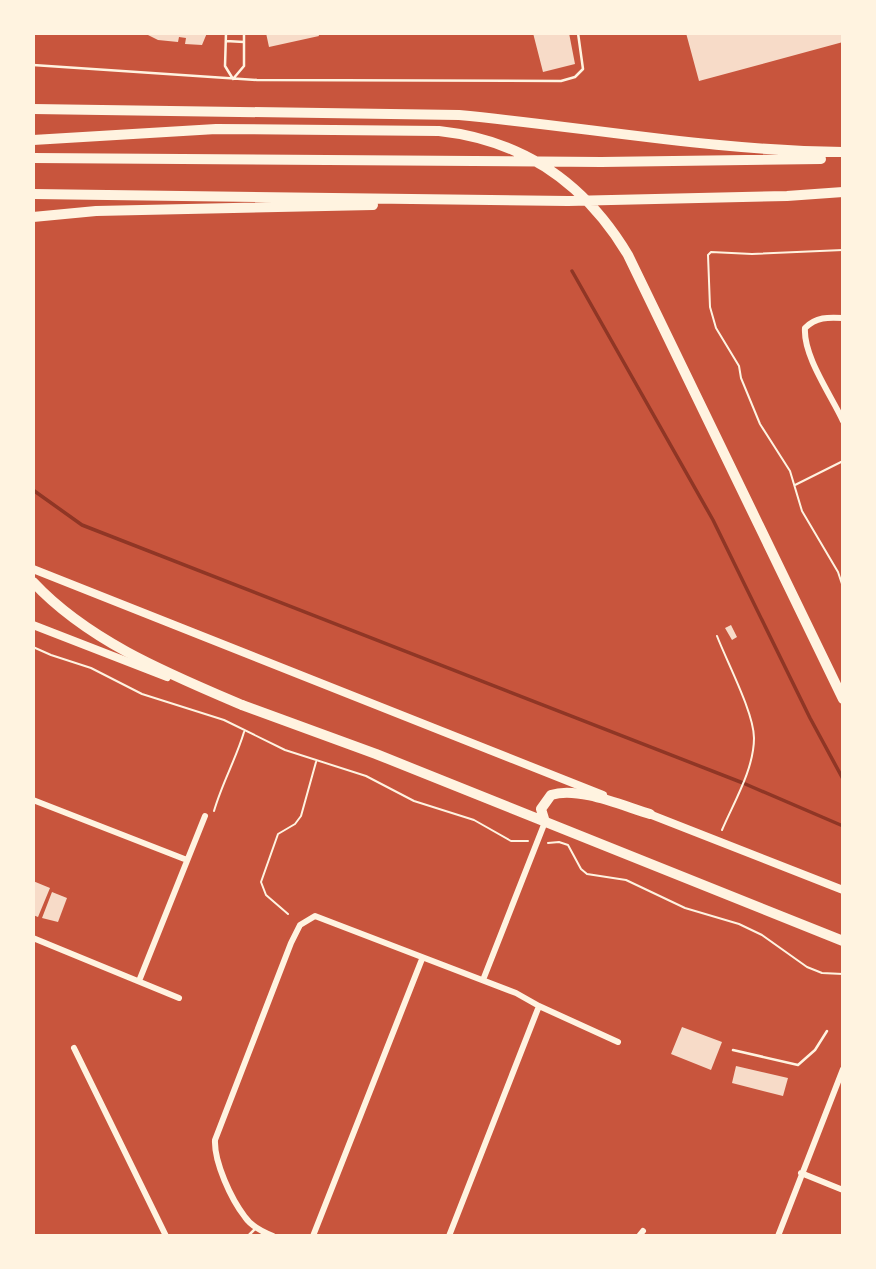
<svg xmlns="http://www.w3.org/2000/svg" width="876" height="1269" font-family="Karla,sans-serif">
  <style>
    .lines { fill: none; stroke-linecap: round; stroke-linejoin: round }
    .stream { stroke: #8f3625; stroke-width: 3.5 }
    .building { fill: #f7dbc8 }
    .path { stroke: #fff3e0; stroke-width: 2 }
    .service { stroke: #fff3e0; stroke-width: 2.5 }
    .minor { stroke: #fff3e0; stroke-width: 6 }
    .secondary { stroke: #fff3e0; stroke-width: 8 }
    .primary { stroke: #fff3e0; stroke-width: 10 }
    .motorway { stroke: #fff3e0; stroke-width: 10 }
  </style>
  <rect width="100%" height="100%" fill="#c8553d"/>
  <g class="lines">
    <path class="stream" d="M572,271L713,520L810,718L843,779
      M33,490L82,525L743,783L843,826"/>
  </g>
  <path class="building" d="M144,33H207L202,45L185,44L186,38L179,37L178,42L158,40Z
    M266,33H318L319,36L269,47Z
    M533,33H569L575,64L543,72Z
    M686,33H843V42L699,81Z
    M731,625L737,637L732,640L725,628Z
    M33,881L50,888L38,917L33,915Z
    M52,892L67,898L58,922L42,918Z
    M682,1027L722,1042L711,1070L671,1054Z
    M736,1066L788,1078L783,1096L732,1083Z"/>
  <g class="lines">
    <path class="path" d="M843,250L752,254L711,252L708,255L710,307L716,328L739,366L741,378L760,424L790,471L802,511L838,572L843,587
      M795,485L843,461
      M717,636C727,662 754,713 754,738C754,769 734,802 722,830
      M33,647L51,655L91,668L142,694L224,720L285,750L366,776L414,801L474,820L511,841H528
      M214,811C222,783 236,759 244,732
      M548,843L559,842L568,845L581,869L587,874L626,880L685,908L739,924L762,935L807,967L822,973L843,974
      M288,914L266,895L261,882L278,834L295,824L301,816L316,762"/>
    <path class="service" d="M226,33L225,66L233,79L244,66V33
      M226,41L244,42
      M33,65L257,80L561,81L575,77L583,69L578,33
      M733,1050L798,1065L815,1050L827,1031
      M248,1236L256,1228"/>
    <path class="minor" d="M843,318C828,317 816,317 805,328C803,356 831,395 843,421
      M33,800L187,860
      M33,938L179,998
      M483,980L545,822
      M139,981L205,816
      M74,1048L166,1236
      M801,1173L843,1190
      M273,1236C263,1232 251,1226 245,1217C231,1199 214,1162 215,1140L291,943L300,925L315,916L516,993L539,1006L618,1042
      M313,1236L422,959
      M449,1236L539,1006
      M639,1236L643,1231
      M778,1236L843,1069"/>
    <path class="secondary" d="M33,569L603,795
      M33,625L167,677
      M644,812L843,890"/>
    <path class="primary" d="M242,705L376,754L843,941
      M545,822L541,809L551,795C578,786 623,806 650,814"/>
    <path class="motorway" d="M33,109L459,115C587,127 714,151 843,152
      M33,140L216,129L439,131C522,140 585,183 628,255L843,699
      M33,158L601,162L821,159
      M33,194L568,201L787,196L843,192
      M33,217L96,211L373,205
      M33,582C88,641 169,674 242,705"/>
  </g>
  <rect width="876" height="1269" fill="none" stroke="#fff3e0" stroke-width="70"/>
</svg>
